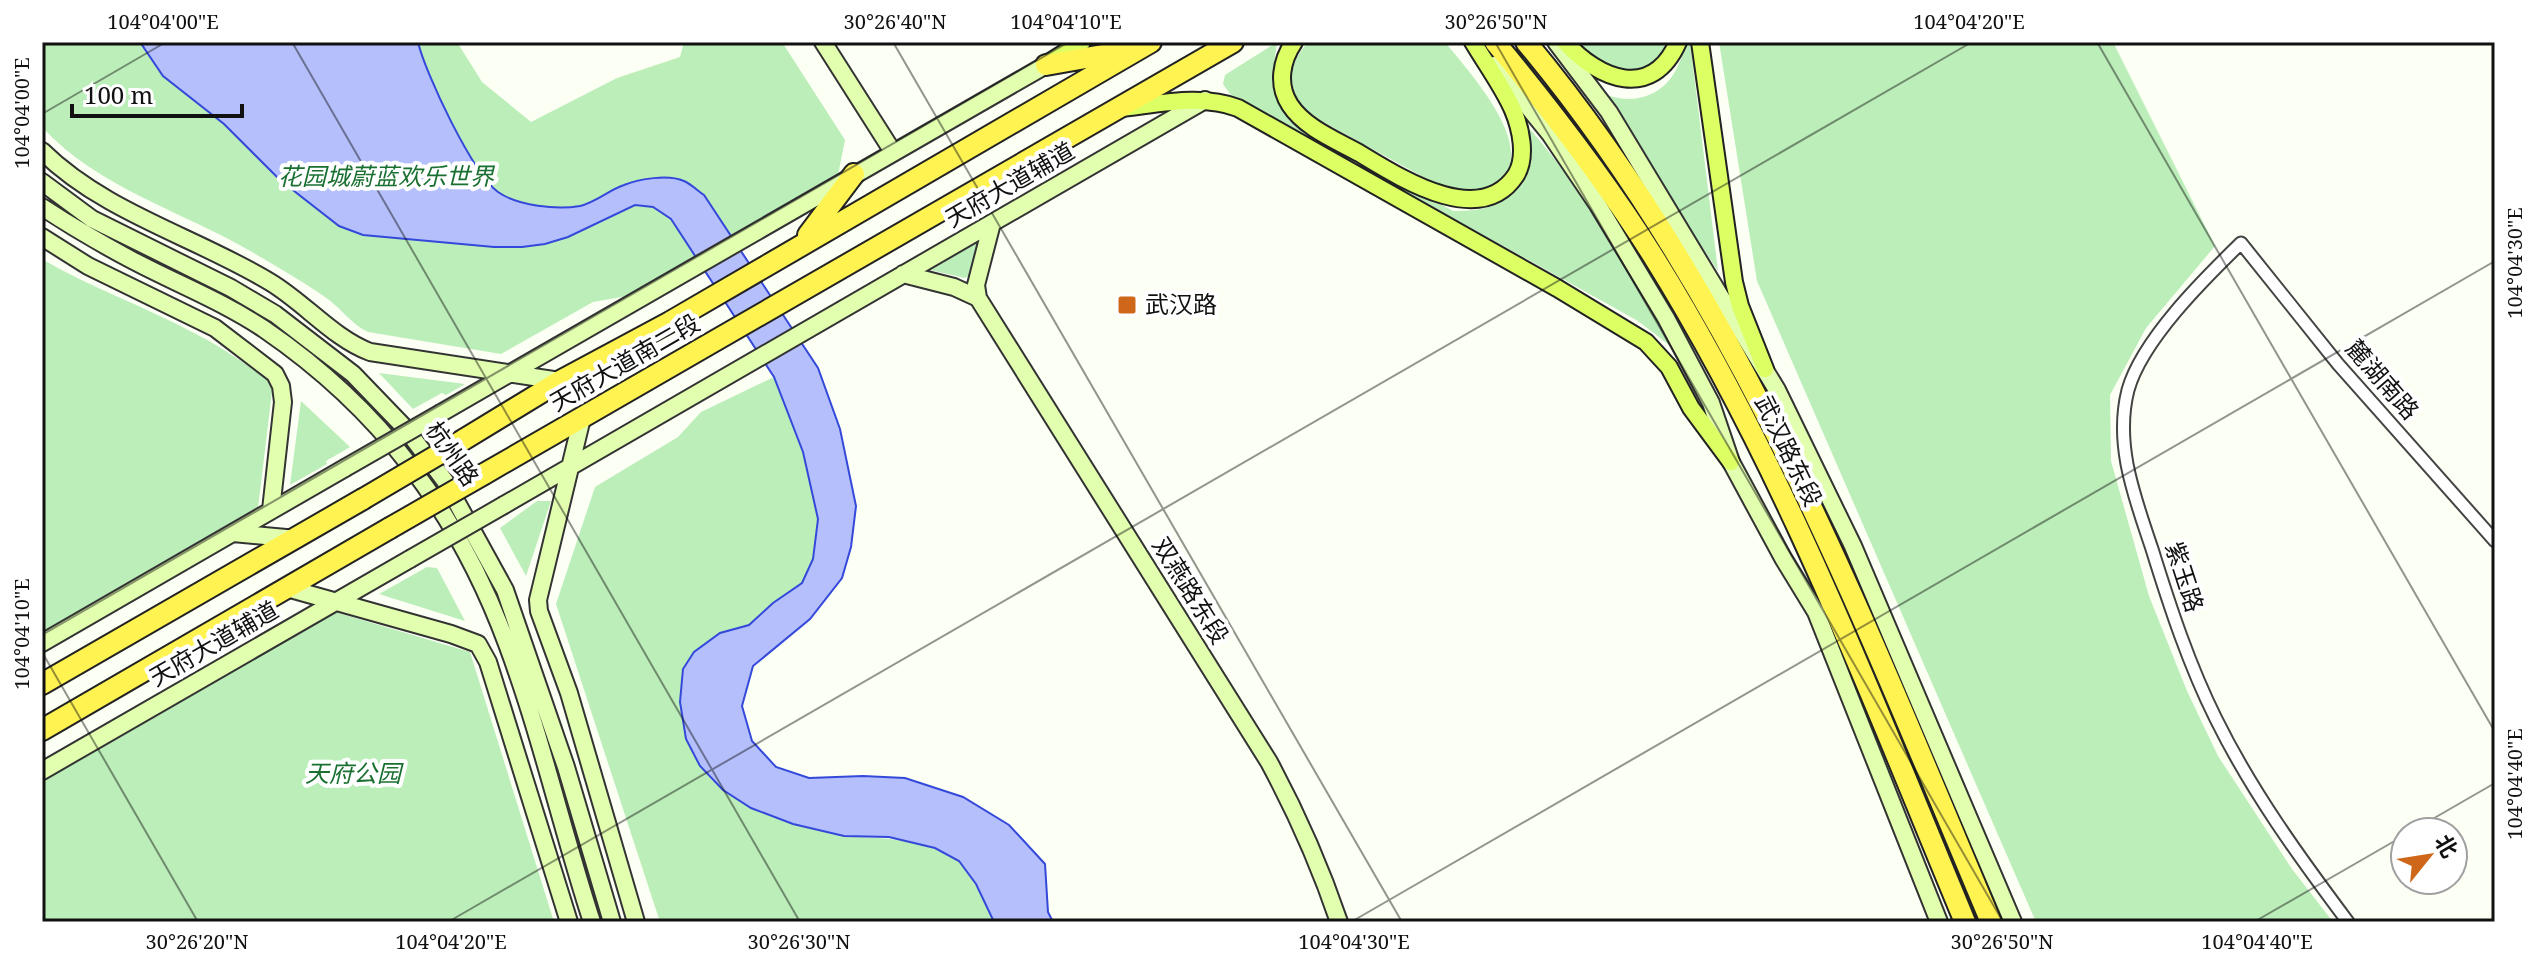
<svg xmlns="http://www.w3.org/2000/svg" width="2537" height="964" font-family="'Noto Serif','Noto Sans SC',serif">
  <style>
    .green { fill: #bceeb9 }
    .water { fill: #b4bffc; stroke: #3449da; stroke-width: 2 }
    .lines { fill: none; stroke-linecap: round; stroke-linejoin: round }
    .street-casing { stroke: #444; stroke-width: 15 }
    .secondary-casing { stroke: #333; stroke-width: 20 }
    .primary-casing { stroke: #222; stroke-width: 20 }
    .highway-casing { stroke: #222; stroke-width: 24 }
    .street { stroke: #fff; stroke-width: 11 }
    .secondary { stroke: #e2ffaf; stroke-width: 16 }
    .primary { stroke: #dcff64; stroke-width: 16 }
    .highway { stroke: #fff352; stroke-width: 20 }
    .secondary-bridge-casing { stroke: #333; stroke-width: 20; stroke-linecap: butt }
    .highway-bridge-casing { stroke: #222; stroke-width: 24; stroke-linecap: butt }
    .secondary-bridge { stroke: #e2ffaf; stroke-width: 16 }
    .highway-bridge { stroke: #fff352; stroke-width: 20 }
    .ticks { fill: none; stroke: #111; stroke-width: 2; stroke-opacity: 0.45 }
    .poi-dot { fill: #cf671a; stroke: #fff; stroke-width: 3 }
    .labels { text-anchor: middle; stroke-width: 8; stroke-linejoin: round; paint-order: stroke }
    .park-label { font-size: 24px; font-style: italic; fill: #197030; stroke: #fff }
    .street-label { font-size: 24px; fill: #111; stroke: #fff }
    .poi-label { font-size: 24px; fill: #111; stroke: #fff; text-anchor: start }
    .neatline { fill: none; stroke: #111; stroke-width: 3 }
    .ticks-label { font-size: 20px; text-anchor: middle; fill: #111 }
  </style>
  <rect width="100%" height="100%" fill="#fcfff4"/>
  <path class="green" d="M42,42H457L482,82L531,122L617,78L680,57L684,42H782L845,140L838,175L633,295L593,302L501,354L368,332C351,324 341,308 325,297C302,281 277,267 252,252C182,211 98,188 42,127Z
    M1277,42C1272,81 1266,87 1290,121L1453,211C1516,212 1526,184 1530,129C1587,195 1631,272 1673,348L1638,321L1230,94L1223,84L1225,75Z
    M1308,42H1445C1467,70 1541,148 1498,182C1481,195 1466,193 1445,189L1305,112C1287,86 1287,66 1308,42Z
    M1577,42H1667C1656,74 1629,80 1600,65C1591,61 1584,49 1577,42Z
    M1684,42H1690L1718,271L1598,91C1628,107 1663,99 1678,66C1681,58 1685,51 1684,42Z
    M1719,42H2113L2215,246L2146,328L2110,395L2111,461L2149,596L2187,691L2218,756L2292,869L2333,922H2036L1757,281Z
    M982,240L973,274L965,278L930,270Z
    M42,259C91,288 144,306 194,333C222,347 247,365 273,383L258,508L42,633Z
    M379,373L465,384L446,395L442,393L413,409Z
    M774,377L803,452L818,519L813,559L802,583L773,603L749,625L720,633L686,739C695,757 705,776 722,789C732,796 836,835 849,836C882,839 935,838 960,863C976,880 984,902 994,922H660L556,604L595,487L678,437L701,412Z
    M301,401L350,447L326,461L327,464L290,485Z
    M537,501H551L526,576L500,528Z
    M427,567L437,568L465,621L379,594Z
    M335,612L470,652L554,922H42V782Z"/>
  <path class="water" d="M140,42H418C425,73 473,174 498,192C518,206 557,210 580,206C596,202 609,190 624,185C639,179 668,174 684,181C691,184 698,191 704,195L818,368L840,429L856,506L851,547L842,578L810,619L753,666L742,706L752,741L776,767L809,778L863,776L905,778L963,797L1009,825L1045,864L1048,912L1053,922H994L976,884L959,861L935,848L889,837L844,836L793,824L751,808L723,790L700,766L686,739L680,702L683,669L694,652L720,633L749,625L773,603L802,583L813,559L818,519L803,452L774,377L671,219L653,207L635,205L568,237L545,244L522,247H494L363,235L339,226L280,180L224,124L163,76Z"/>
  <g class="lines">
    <defs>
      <path id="street" d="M2348,922C2300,858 2252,792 2216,719C2189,665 2170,607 2152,549C2135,498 2114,445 2128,390C2142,340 2204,279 2241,243L2338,364L2495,541"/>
      <path id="secondary" d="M823,42L893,152
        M1556,42L1609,112L1777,390L1853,546L2013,922
        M1494,65L1550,134L1598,205L1666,318L1711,403L1731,462L1783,558L1816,612L1939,922
        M42,151C105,213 196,237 270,282C305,303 333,338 370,352L560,381
        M42,182L92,219L231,288L275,314L353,374L406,429L445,481L505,590L566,767L612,922
        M42,207C71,226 100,243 130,259C175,283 222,301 264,329C381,409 458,512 507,644C541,735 562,830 592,922
        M992,223L976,285L978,298L1269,762C1297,814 1320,866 1339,922
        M42,237L88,266L215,328L275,374L281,386L283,402L271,510
        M903,274L954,287L978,298
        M441,413L1046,65
        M582,418L538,600L539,611L569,693L636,922
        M504,505L1205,100
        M233,533L297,539
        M287,588L451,634L478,644L488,662L569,922
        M42,643L345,468
        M42,771L410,559"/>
      <path id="primary" d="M1294,42C1281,61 1277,85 1290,105C1305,128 1336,140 1359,153C1399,177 1480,230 1516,175C1527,157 1521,129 1513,110C1503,87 1486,64 1473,42
        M1565,42C1599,80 1652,101 1678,42
        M1700,42L1734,282L1740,306L1765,369
        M1050,62L1082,42
        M1121,108C1159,104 1202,94 1238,108L1557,288L1646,342L1669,367L1691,408L1731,462"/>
      <path id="highway" d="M1495,42C1551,110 1606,181 1653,256C1783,464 1871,696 1965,922
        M1526,42C1741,300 1862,616 1991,922
        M1046,65L1125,51
        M808,235L854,174
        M463,440L560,381L670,322L1151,42
        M484,474L1233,42
        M42,684L363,499
        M42,730L390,528"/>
    </defs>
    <use href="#street" class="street-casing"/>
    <use href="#secondary" class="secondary-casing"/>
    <use href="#primary" class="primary-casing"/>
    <use href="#highway" class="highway-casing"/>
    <use href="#street" class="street"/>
    <use href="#secondary" class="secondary"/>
    <use href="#primary" class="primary"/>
    <use href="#highway" class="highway"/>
    <defs>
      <path id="secondary-bridge" d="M345,468L441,413
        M410,559L504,505"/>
      <path id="highway-bridge" d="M363,499L463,440
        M390,528L484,474"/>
    </defs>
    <use href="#secondary-bridge" class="secondary-bridge-casing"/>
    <use href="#highway-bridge" class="highway-bridge-casing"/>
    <use href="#secondary-bridge" class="secondary-bridge"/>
    <use href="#highway-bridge" class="highway-bridge"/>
  </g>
  <path class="ticks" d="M292,42L800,922M893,42L1402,922M1495,42L2003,922M2097,42L2495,732M42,114L166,42M42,635L1069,42M42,652L198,922M2410,832L2495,783M448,922L1972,42M1351,922L2495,261M2254,922L2405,835"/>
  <rect class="poi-dot" x="1117" y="295" width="20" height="20" rx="4"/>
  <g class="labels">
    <g class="park-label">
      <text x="386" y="185">花园城蔚蓝欢乐世界</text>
      <text x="353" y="782">天府公园</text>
    </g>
    <g class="street-label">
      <text transform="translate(1010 185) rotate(-30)" y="8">天府大道辅道</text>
      <text transform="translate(625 363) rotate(-30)" y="8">天府大道南二段</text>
      <text transform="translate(2382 380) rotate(49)" y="8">麓湖南路</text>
      <text transform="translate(1788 451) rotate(64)" y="8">武汉路东段</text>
      <text transform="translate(452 454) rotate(55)" y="8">杭州路</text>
      <text transform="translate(2184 577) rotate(72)" y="8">紫玉路</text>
      <text transform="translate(1190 591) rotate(58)" y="8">双燕路东段</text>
      <text transform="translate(214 644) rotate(-30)" y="8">天府大道辅道</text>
    </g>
    <g class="poi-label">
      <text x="1145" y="313">武汉路</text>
    </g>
  </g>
  <rect width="2537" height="964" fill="none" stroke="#ffffff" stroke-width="88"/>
  <g transform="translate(2429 856) rotate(60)"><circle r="38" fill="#ffffff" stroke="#a0a0a0" stroke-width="2"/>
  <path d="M0-6L14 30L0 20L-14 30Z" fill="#cf671a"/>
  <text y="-12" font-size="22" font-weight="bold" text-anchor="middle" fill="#111111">北</text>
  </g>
  <path d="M72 104v12h170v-12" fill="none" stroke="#111111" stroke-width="4"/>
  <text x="84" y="104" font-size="24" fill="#111111" stroke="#ffffff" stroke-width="6" paint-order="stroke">100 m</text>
  <rect x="44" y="44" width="2449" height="876" class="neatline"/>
  <g class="ticks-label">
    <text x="163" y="29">104°04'00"E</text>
    <text x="895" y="29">30°26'40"N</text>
    <text x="1066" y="29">104°04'10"E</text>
    <text x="1496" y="29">30°26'50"N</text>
    <text x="1969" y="29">104°04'20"E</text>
    <text transform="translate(22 113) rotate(-90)" y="7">104°04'00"E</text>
    <text transform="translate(2515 263) rotate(-90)" y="7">104°04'30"E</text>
    <text transform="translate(22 634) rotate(-90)" y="7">104°04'10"E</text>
    <text transform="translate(2515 784) rotate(-90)" y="7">104°04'40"E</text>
    <text x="197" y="949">30°26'20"N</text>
    <text x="451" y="949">104°04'20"E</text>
    <text x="799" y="949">30°26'30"N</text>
    <text x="1354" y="949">104°04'30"E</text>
    <text x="2002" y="949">30°26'50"N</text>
    <text x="2257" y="949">104°04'40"E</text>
  </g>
</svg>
